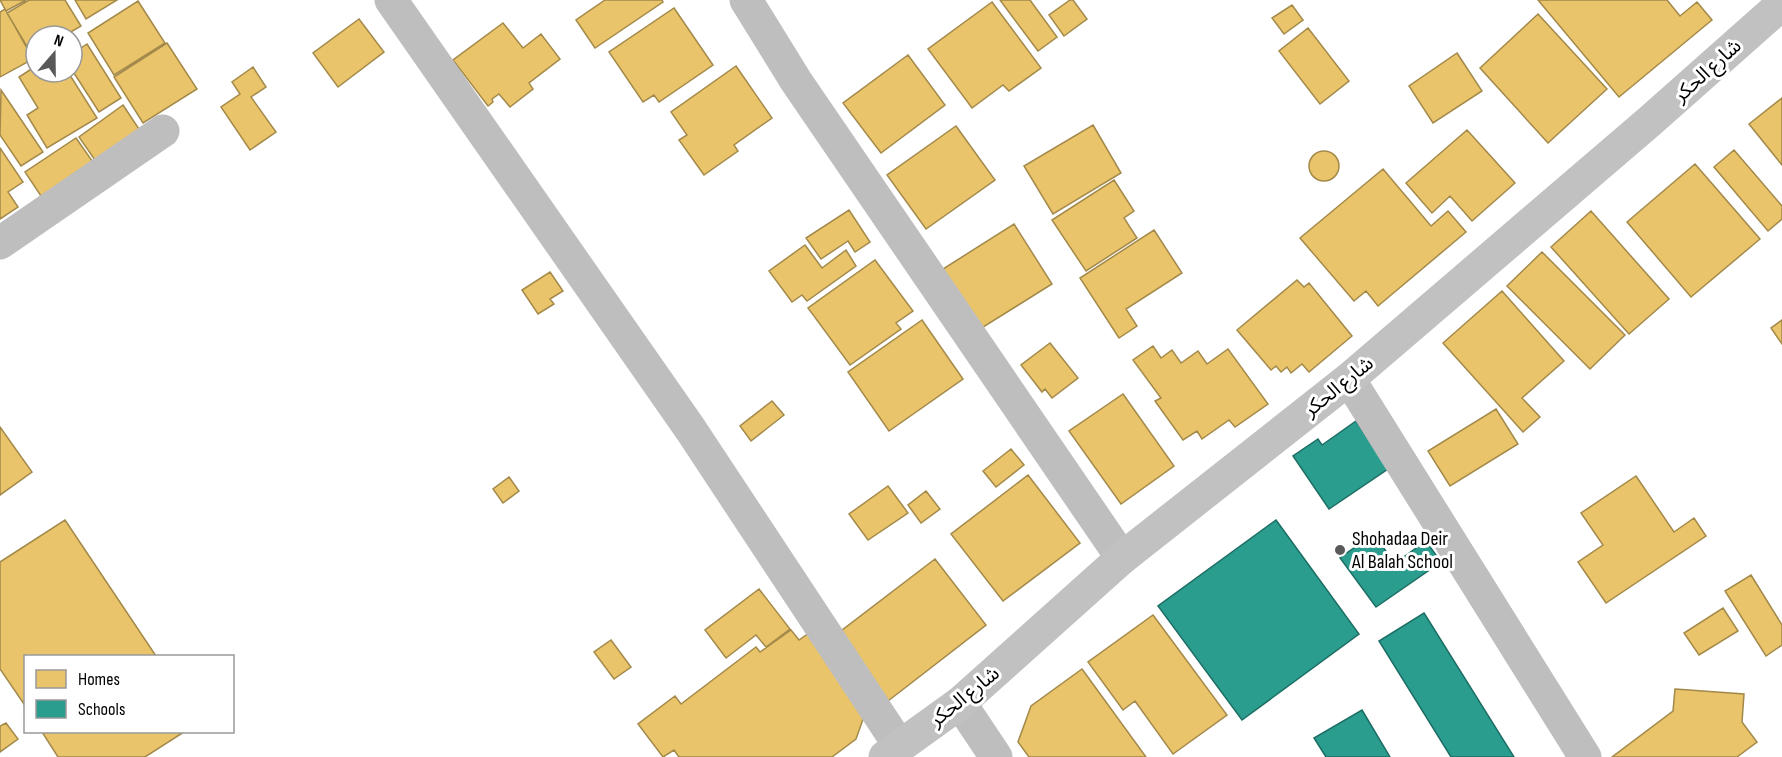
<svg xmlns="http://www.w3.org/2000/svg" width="1782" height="757" font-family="'Sofia Sans Condensed','Noto Sans Arabic',sans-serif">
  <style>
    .homes { fill: #e9c46a; stroke: #a3894a; stroke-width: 1.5 }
    .schools { fill: #2a9d8f; stroke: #1d6e64; stroke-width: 1.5 }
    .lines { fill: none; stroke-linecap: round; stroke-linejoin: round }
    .street { stroke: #bebebe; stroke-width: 33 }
    .secondary { stroke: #c1c1c1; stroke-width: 33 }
    .poi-dot { fill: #595959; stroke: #fff; stroke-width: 2 }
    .labels { text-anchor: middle; stroke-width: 6; stroke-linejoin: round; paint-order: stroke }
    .street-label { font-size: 20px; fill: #000; stroke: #fff }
    .poi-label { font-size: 20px; fill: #000; stroke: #fff; text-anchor: start }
  </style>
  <rect width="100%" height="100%" fill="#fff"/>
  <path class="homes" d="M0,0H26L6,11Z
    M29,0H65L81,26L64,36H36V53L32,55L7,13Z
    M75,0H117L86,19Z
    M605,0H662L663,2L595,48L576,20Z
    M1000,0H1030L1057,37L1038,51Z
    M1070,0H1073L1087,19L1064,36L1049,15Z
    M1538,0H1667L1680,16L1697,2L1712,20L1619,97Z
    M138,1L165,43L114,75L88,33Z
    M992,2L1041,68L1009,91L1003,85L972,108L928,49Z
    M1292,5L1303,20L1284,34L1272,18Z
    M674,8L713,65L659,102L654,95L643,102L609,52Z
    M5,9L33,59L0,77V12Z
    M1538,14L1607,89L1548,143L1480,68Z
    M359,19L384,52L338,87L313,53Z
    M503,23L523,48L541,34L560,59L529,83L533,89L510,107L499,94L492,99L493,102L488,106L453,60Z
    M1308,28L1349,81L1320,104L1279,51Z
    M167,43L197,89L143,123L114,77Z
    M87,44L121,98L99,112L72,70V54Z
    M1457,53L1482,91L1433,123L1409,86Z
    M908,55L945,105L881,153L843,103Z
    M36,66V72H68L97,118L47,148L27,115L38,108L19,77Z
    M736,66L772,118L734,145L738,151L704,175L679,140L687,135L671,112Z
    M253,67L266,87L251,97L276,132L250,150L221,107L240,94L232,82Z
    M1,90L43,152L21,166L0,135Z
    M1782,98V165L1749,124Z
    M123,105L141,132L97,163L79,137Z
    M1093,125L1121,173L1053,214L1024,166Z
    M956,126L995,180L926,229L887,175Z
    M1467,130L1515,183L1472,221L1450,196L1432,213L1406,183Z
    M76,138L95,165L43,199L25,172Z
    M0,148L23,182L8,192L18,207L0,219Z
    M1734,150L1782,206V219L1768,231L1714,167Z
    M1309 166a15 15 0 1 1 30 0a15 15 0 1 1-30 0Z
    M1695,164L1760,239L1691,297L1627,222Z
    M1383,169L1431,226L1448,211L1466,232L1378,306L1366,291L1354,301L1300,238Z
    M1114,180L1134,211L1124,218L1137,238L1086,271L1052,220Z
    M849,210L870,242L855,252L848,241L821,259L806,238Z
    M1591,211L1669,299L1629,334L1551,247Z
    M1014,224L1052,284L980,329L943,269Z
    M1154,230L1182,273L1126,309L1137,326L1119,338L1080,278Z
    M805,245L822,268L846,250L856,266L807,301L802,295L792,302L769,271Z
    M1542,252L1625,335L1590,369L1507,286Z
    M875,260L913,311L896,323L901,329L850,365L808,308Z
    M550,272L563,291L550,299L554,304L538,314L522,290Z
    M1297,280L1304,287L1309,283L1352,336L1309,372L1302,364L1291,373L1287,367L1281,372L1276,366L1271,370L1237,330Z
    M1502,291L1564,361L1522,398L1540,417L1523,432L1443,343Z
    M922,320L963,379L889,431L848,372Z
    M1782,320V344L1771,328Z
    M1050,343L1078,378L1052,398L1045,389L1042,392L1021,365Z
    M1153,346L1161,358L1172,350L1181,363L1198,351L1207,364L1228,349L1268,404L1235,427L1229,420L1202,439L1197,431L1183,440L1155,401L1161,398L1133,360Z
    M1123,394L1174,466L1121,504L1069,431Z
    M772,401L784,415L751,441L740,426Z
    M1496,409L1518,444L1450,486L1428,451Z
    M0,427L32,472L0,495Z
    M1011,449L1024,465L996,487L983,471Z
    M1028,475L1080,543L1003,601L951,534Z
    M1636,476L1674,532L1694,518L1706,536L1606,603L1578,562L1603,545L1581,513Z
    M509,477L519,491L503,503L493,489Z
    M888,486L908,513L868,540L849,514Z
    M926,491L940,509L921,523L908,505Z
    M65,520L156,656H26V707L0,669V562Z
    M935,559L986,625L888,701L837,634Z
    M1751,575L1782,625V645L1766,656L1725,591Z
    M759,589L790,629L766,647L756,635L726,658L705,630Z
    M1723,608L1738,631L1699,655L1684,633Z
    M1153,615L1227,715L1173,754L1135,701L1123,710L1088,662Z
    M791,630L799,640L809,633L867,708L856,739L832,757H679L674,750L663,757L638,724L675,696L681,704L756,647L760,652Z
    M611,640L631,667L614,679L594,652Z
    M1082,669L1146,757H1029L1018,742L1031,706Z
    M1675,689L1744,694L1742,722L1757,742L1737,757H1612L1673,711Z
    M6,723L18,739L0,752V726Z
    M42,732H184L145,757H58Z"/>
  <path class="schools" d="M1356,421L1388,469L1329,509L1293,456L1318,439L1322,445Z
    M1276,520L1359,634L1242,720L1158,606Z
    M1373,534L1395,563L1426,541L1441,562L1376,607L1340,558Z
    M1424,613L1514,757H1451L1379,641Z
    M1362,710L1390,757H1326L1314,738Z"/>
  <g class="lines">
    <path class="street" d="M391,0L691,430L899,745
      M746,0L796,81L1122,558
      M0,243L163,131
      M1349,379L1585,757
      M960,703L996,757"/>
    <path class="secondary" d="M885,757L960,703L1122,558L1349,379L1650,121L1782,4"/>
  </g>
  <circle class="poi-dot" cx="1340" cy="550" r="6"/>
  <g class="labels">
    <g class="street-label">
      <text transform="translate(1707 70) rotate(-42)" y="7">شارع الحكر</text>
      <text transform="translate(1338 386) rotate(-39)" y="7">شارع الحكر</text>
      <text transform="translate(964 696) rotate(-39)" y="7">شارع الحكر</text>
    </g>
    <g class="poi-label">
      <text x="1352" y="545">Shohadaa Deir<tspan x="1352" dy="23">Al Balah School</tspan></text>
    </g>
  </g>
  <rect x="24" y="655" width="210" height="78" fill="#ffffff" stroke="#999999" stroke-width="1.5"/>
  <rect x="36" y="670" width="30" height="18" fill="#e9c46a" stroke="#999999" stroke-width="1.5"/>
  <text x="78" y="685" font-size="18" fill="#000000">Homes</text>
  <rect x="36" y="700" width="30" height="18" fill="#2a9d8f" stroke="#999999" stroke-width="1.5"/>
  <text x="78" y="715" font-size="18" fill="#000000">Schools</text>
  <g transform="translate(54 54) rotate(20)"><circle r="28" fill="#ffffff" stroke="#999999" stroke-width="1.5"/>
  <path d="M0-4.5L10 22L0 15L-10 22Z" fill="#595959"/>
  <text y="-9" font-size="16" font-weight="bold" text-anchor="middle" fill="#000000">N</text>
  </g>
</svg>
